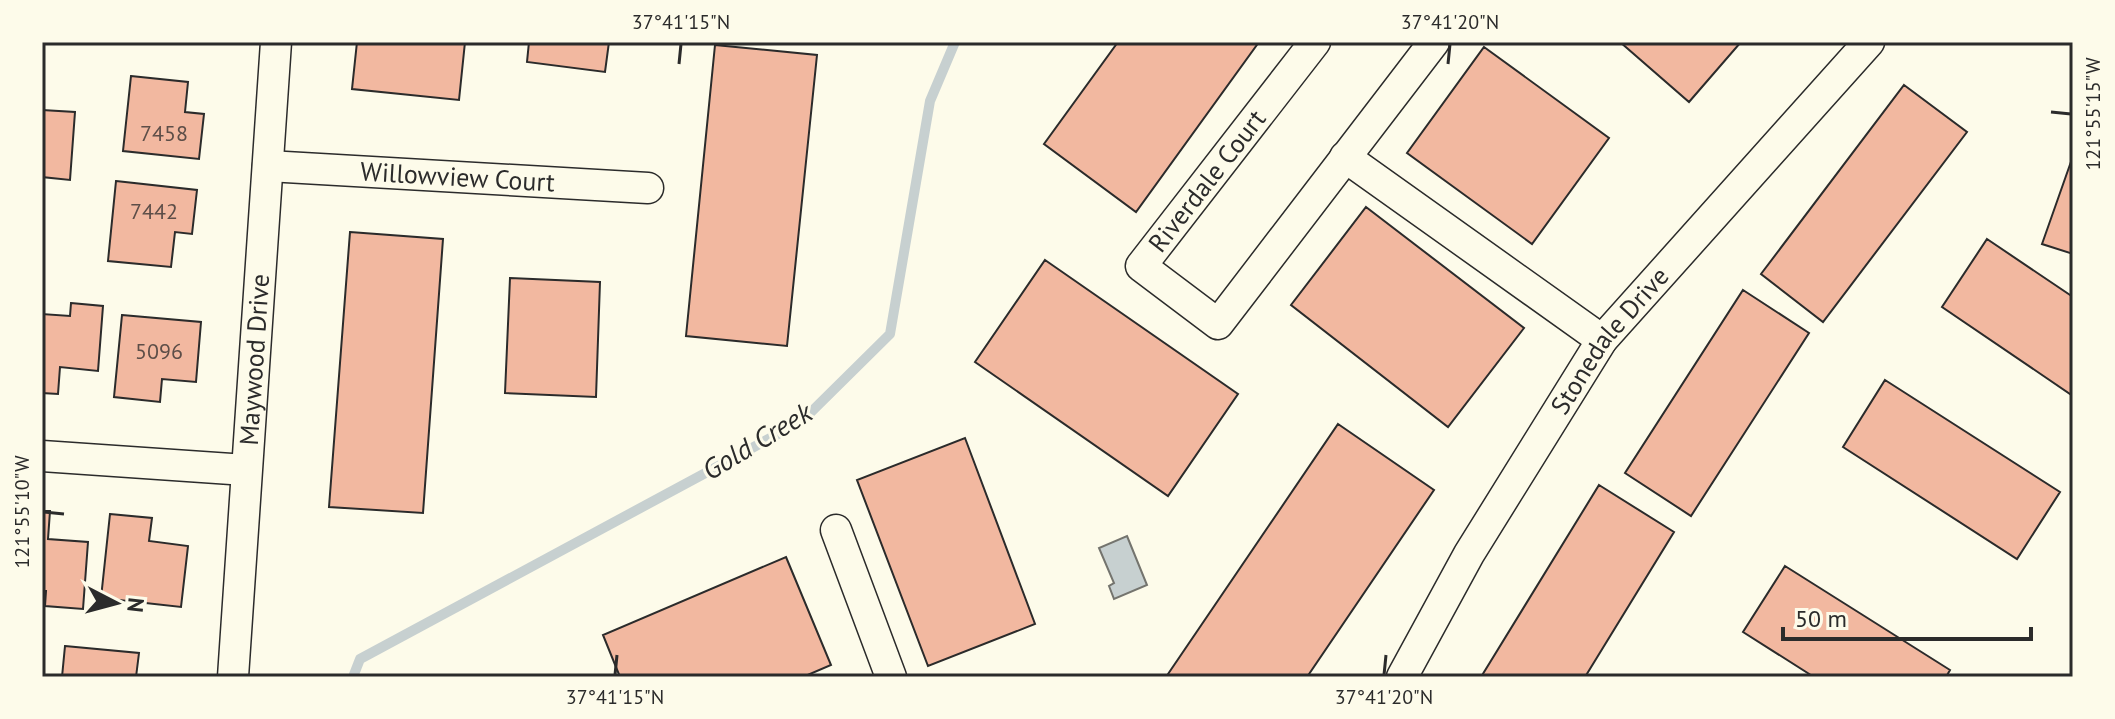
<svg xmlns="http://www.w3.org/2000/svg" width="2115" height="719" font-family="'PT Sans',sans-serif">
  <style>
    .water { fill: #c7d0d0; stroke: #74746e; stroke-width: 2 }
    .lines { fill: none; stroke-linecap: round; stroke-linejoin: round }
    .stream { stroke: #c7d0d0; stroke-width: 10 }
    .building { fill: #f2b8a0; stroke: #2b2b2b; stroke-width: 2 }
    .street-casing { stroke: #2b2b2b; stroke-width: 33 }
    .street { stroke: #fdfbea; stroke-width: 30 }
    .ticks { fill: none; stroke: #2b2b2b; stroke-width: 3 }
    .labels { text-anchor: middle; stroke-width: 6; stroke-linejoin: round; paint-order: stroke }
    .number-label { font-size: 22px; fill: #5d4e48 }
    .street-label { font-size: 26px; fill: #2b2b2b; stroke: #fdfbea }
    .water-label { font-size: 28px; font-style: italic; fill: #2b2b2b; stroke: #fdfbea }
    .neatline { fill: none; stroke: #2b2b2b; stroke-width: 3 }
    .ticks-label { font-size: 20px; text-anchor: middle; fill: #2b2b2b }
  </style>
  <rect width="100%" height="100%" fill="#fdfbea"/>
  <path class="water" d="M1127,536L1147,585L1114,599L1109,586L1114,583L1099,548Z"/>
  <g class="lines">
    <path class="stream" d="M353,677L360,659L802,421L890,334L930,101L955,42"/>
  </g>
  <path class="building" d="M357,42H465L459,100L352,89Z
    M529,42H609L605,72L527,62Z
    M1118,42H1259L1136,212L1044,144Z
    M1620,42H1741L1689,102Z
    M715,45L817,55L787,346L686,336Z
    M1484,47L1609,138L1532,244L1407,153Z
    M131,76L188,82L185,112L204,114L199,159L123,151Z
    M1904,85L1967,132L1823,322L1761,274Z
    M42,110L75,112L70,180L42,177Z
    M2073,156V254L2042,244Z
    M116,181L197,190L192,234L175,232L171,267L108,261Z
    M1366,207L1524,328L1448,427L1291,305Z
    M350,232L443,239L423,513L329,507Z
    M1987,239L2073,297V396L1942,307Z
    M1045,260L1238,394L1168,496L975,362Z
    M510,278L600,282L596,397L505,393Z
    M1743,290L1809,333L1691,516L1625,473Z
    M71,303L103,306L98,371L60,367L58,394L42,393V314L70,316Z
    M122,315L201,322L196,382L162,379L160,402L114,397Z
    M1885,380L2060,492L2017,559L1843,447Z
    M1338,424L1434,490L1307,677H1166Z
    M965,438L1035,624L928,666L857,480Z
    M1599,485L1674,532L1585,677H1481Z
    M42,511H50L48,539L88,542L83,609L45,606L46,591H42Z
    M110,514L152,518L149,541L188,546L181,607L101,598Z
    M786,557L831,665L803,677H620L603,635Z
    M1785,566L1950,670L1946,677H1814L1743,632Z
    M65,646L139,653L136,677H62Z"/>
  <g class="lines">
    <defs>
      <g id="street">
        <path d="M1315,42L1141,266L1218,324L1434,42"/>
        <path d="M1345,157L1602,340"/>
        <path id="s1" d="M268,166L648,188"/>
        <path d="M42,456L246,470"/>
        <path d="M836,530L891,677"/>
        <path id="s2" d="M233,677L276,42"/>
        <path id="s3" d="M1402,677L1469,554L1602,340L1869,42"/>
      </g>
    </defs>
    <use href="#street" class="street-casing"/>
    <use href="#street" class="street"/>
  </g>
  <path class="ticks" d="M679,64L681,44M1448,64L1450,44M2051,112L2071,114M44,512L64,514M615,675L617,655M1384,675L1386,655"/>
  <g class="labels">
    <g class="number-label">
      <text x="164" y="141">7458</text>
      <text x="154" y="219">7442</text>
      <text x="159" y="359">5096</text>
    </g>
    <g class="street-label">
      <text dy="9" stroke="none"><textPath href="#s1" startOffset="190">Willowview Court</textPath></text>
      <text transform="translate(1207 181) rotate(-52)" y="9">Riverdale Court</text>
      <text dy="9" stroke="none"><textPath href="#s3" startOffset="396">Stonedale Drive</textPath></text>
      <text dy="9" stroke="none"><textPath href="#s2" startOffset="318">Maywood Drive</textPath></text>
    </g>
    <g class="water-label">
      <text transform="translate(757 441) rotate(-31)" y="10">Gold Creek</text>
    </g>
  </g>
  <rect width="2115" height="719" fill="none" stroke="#fdfbea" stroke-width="88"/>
  <g transform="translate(116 603) rotate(96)" stroke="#fdfbea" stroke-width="6" paint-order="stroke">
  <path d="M0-6L14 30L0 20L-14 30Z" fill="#2b2b2b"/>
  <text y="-12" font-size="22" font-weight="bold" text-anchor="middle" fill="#2b2b2b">N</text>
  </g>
  <path d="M1783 627v12h248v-12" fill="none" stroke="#2b2b2b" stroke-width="4"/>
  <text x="1795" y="627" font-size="24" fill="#2b2b2b" stroke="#fdfbea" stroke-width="6" paint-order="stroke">50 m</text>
  <rect x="44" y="44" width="2027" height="631" class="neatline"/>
  <g class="ticks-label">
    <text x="681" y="29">37°41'15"N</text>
    <text x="1450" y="29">37°41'20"N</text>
    <text transform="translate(2093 114) rotate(-90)" y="7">121°55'15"W</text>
    <text transform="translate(22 512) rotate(-90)" y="7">121°55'10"W</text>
    <text x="615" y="704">37°41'15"N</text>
    <text x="1384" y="704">37°41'20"N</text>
  </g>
</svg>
